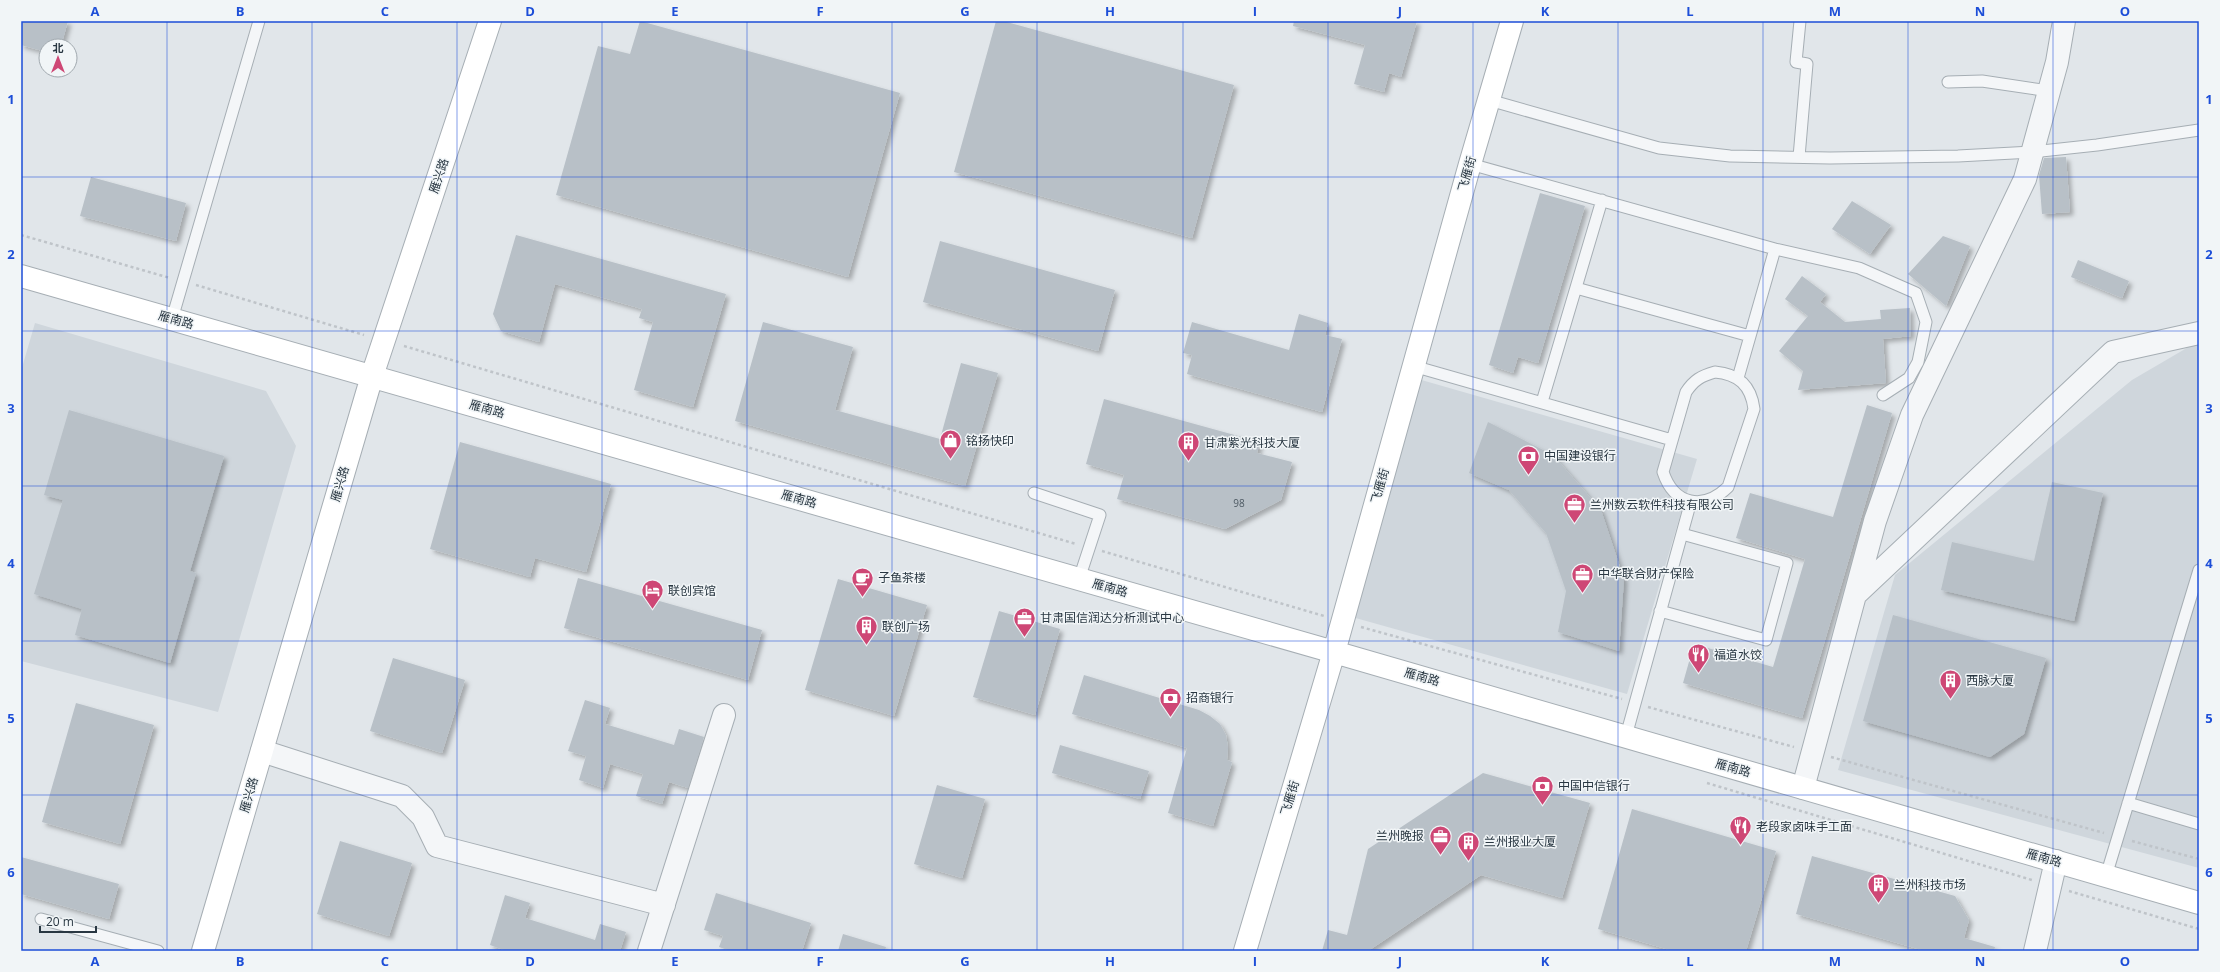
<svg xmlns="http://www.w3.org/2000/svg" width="2220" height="972" font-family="'Open Sans','Noto Sans SC',sans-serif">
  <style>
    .built { fill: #cfd6dc }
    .building { fill: #b8c0c7; filter: url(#shadow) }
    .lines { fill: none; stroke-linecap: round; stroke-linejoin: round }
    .lane-casing { stroke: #a6aeb4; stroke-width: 13 }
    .street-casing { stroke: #a6aeb4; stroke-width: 24 }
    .secondary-casing { stroke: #a6aeb4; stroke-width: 24 }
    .path { stroke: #bfc4c9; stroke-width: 2.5; stroke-dasharray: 3 3; stroke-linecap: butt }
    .lane { stroke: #f4f6f8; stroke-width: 11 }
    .street { stroke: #f4f6f8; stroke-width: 22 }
    .secondary { stroke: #fff; stroke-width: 22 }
    .grid { fill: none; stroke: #1d4ed8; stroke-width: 1; stroke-opacity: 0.55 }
    .labels { text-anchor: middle; stroke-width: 3; stroke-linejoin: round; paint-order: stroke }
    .number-label { font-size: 10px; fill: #4d5963 }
    .street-label { font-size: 12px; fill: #293742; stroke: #f1f5f7 }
    .poi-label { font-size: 12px; fill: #293742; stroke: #f1f5f7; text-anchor: start }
    .neatline { fill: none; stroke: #1d4ed8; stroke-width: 1.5 }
    .grid-label { font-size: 13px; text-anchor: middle; font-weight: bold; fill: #1d4ed8 }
  </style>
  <defs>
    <filter id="shadow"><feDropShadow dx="3.5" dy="3.5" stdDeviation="2" flood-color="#0004"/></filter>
  </defs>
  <rect width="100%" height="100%" fill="#e1e6ea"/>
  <path class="built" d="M35,323L266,391L296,446L218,712L21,661V371Z
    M2197,342L2199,343V868L1838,770L1895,575L2132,380Z
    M1418,379L1697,459L1627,694L1352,617Z"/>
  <path class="building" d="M21,21H68L61,46H46V52L21,45Z
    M640,21L900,93L848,277L556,195L598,46L630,54Z
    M996,21H1003L1234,85L1192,238L954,172Z
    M1294,21H1417L1401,77L1389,73L1384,92L1354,84L1365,45L1293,26Z
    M2066,157L2070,212L2042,214L2039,175L2044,158Z
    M91,177L186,203L176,241L80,216Z
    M1540,193L1585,206L1538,363L1518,357L1513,373L1489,365Z
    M1852,201L1891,225L1870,254L1832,229Z
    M516,235L726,294L693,407L634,390L653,322L639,318L642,309L555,284L539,342L501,331L493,314Z
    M1943,236L1970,246L1946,306L1908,274Z
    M940,241L1115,290L1098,351L923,302Z
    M2078,260L2129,281L2122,298L2071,277Z
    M1802,276L1826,294L1820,302L1845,322L1881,319L1880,310L1910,308L1911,336L1883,339L1886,383L1798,390L1803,371L1779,351L1808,316L1785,299Z
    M1299,314L1328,323L1325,335L1342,339L1322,412L1187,374L1192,355L1183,353L1192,322L1289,350Z
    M763,322L853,347L835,410L940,439L961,363L998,373L965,486L735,421Z
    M1104,399L1260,442L1257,453L1292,462L1281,500L1225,529L1117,499L1124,475L1086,464Z
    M1867,405L1892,413L1802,718L1683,683L1694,644L1773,667L1805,559L1736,538L1750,493L1833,517Z
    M69,410L224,456L190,571L196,573L170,663L75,635L82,609L34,594L63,500L44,495Z
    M1488,422L1553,455L1601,510L1624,579L1619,651L1558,632L1566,591L1546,533L1509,490L1469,473Z
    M460,442L611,484L586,572L535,558L530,577L430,549Z
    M2052,482L2103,493L2074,621L1941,590L1952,542L2034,561Z
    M578,578L762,630L748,680L564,628Z
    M838,579L927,605L894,716L805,690Z
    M999,611L1060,629L1035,715L973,697Z
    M1893,615L2046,658L2024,734L1990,757L1863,721Z
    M393,658L465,680L442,753L370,731Z
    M1084,675L1199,710L1210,716L1220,724L1226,735L1228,748L1227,760L1232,762L1213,826L1168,813L1187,748L1072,714Z
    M585,700L610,708L605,724L674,745L679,729L704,737L688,788L669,782L662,804L636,796L643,774L610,764L603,788L579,780L586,756L568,751Z
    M76,703L154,725L120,844L42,822Z
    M1060,745L1149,771L1140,799L1052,773Z
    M1483,773L1590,803L1562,898L1481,875L1368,951H1322L1328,930L1347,935L1368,849Z
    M937,785L985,799L962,878L914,864Z
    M1632,809L1776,851L1746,951H1673L1598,929Z
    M340,841L412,863L389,936L317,914Z
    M1812,856L1955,896L1969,920L1964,938L1995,947L1994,951H1925L1796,914Z
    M21,857L119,884L109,919L21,894Z
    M716,893L811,923L802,951H731L719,947L723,936L704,930Z
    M505,895L530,903L525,918L595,940L600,924L626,932L620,951H507L490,945Z
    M843,934L886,947L885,951H838Z"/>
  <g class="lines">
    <defs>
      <path id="lane" d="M1948,82L1982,81L2049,91
        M1489,100L1659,148L1730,156L1830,158L1958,156L2032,152L2097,145L2199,130
        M1799,157L1807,64L1796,62L1800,21
        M1470,164L1775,249L1738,378
        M1775,249L1859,268L1916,293L1926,322L1918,362L1909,378L1883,395
        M1576,288L1750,336
        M172,319L259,21
        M1413,366L1672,440
        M1715,372C1738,374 1751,385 1754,409L1728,487C1703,511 1674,505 1663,472L1686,392C1694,380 1701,376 1715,372Z
        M1542,402L1602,200
        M1034,493L1100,515L1079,579
        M1660,611L1766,640L1787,563L1682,534
        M1626,736L1691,501
        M2128,803L2199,824
        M2106,876L2199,570
        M41,919L158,951"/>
      <path id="street" d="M1855,595L2113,352L2199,333
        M262,751L402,796L423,817L437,846L664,905
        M1803,788L1875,521L1912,415L2025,179L2057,62L2064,21
        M649,951L724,715
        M2035,951L2056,861"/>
      <path id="secondary" d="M21,276L1334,652L2199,903
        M203,951L372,376L490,21
        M1245,951L1334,652L1470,164L1512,21"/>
    </defs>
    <use href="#lane" class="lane-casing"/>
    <use href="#street" class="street-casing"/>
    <use href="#secondary" class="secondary-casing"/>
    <path class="path" d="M21,235L170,278
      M196,285L364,335
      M404,346L1076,544
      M1102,551L1324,616
      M1361,627L1622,699
      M1648,707L1794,747
      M1831,757L2104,833
      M1707,783L2032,880
      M2132,841L2199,859
      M2069,891L2199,929"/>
    <use href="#lane" class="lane"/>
    <use href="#street" class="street"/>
    <use href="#secondary" class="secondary"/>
  </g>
  <path class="grid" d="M167,21V951M312,21V951M457,21V951M602,21V951M747,21V951M892,21V951M1037,21V951M1183,21V951M1328,21V951M1473,21V951M1618,21V951M1763,21V951M1908,21V951M2053,21V951M21,177H2199M21,331H2199M21,486H2199M21,641H2199M21,795H2199"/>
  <defs>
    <symbol id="shop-pin" viewBox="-11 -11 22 30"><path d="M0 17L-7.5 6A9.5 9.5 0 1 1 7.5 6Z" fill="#ce4775" stroke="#f1f5f7"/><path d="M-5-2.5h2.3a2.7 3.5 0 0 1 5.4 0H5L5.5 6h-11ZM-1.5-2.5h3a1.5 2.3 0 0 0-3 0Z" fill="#fff"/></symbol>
    <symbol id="building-pin" viewBox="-11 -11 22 30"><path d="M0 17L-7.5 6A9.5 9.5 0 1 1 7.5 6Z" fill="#ce4775" stroke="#f1f5f7"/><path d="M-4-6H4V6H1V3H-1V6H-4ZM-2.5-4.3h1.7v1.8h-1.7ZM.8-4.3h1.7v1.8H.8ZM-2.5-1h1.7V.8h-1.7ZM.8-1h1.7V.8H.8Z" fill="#fff"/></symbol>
    <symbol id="bank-pin" viewBox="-11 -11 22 30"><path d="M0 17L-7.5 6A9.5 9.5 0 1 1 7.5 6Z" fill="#ce4775" stroke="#f1f5f7"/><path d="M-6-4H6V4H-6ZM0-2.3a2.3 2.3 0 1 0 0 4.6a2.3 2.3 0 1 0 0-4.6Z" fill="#fff"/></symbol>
    <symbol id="office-pin" viewBox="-11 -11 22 30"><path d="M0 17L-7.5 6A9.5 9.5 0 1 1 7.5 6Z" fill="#ce4775" stroke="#f1f5f7"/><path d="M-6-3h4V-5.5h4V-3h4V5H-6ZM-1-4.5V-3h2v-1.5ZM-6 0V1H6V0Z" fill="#fff"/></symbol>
    <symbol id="cafe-pin" viewBox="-11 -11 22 30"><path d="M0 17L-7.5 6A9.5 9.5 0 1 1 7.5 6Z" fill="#ce4775" stroke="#f1f5f7"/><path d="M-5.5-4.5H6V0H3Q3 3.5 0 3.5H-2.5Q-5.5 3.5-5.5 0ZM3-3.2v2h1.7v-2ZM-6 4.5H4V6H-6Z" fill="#fff"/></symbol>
    <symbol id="hotel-pin" viewBox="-11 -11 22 30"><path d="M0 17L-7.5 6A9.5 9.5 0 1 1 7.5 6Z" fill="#ce4775" stroke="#f1f5f7"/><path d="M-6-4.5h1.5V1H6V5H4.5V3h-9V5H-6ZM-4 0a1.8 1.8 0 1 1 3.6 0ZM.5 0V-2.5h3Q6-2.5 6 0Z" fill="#fff"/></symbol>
    <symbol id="restaurant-pin" viewBox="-11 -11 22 30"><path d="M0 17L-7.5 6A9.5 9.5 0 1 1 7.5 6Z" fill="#ce4775" stroke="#f1f5f7"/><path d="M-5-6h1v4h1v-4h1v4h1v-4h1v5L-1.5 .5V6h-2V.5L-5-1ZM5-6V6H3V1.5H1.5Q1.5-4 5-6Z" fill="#fff"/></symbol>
  </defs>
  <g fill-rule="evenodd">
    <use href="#shop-pin" x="938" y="428" width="25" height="34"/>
    <use href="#building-pin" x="1176" y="430" width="25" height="34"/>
    <use href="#bank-pin" x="1516" y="444" width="25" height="34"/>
    <use href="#office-pin" x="1562" y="492" width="25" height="34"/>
    <use href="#office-pin" x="1570" y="562" width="25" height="34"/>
    <use href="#cafe-pin" x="850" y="566" width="25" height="34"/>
    <use href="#hotel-pin" x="640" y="578" width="25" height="34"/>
    <use href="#office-pin" x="1012" y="606" width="25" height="34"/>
    <use href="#building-pin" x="854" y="614" width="25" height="34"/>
    <use href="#restaurant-pin" x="1686" y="642" width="25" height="34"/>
    <use href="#building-pin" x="1938" y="668" width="25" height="34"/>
    <use href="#bank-pin" x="1158" y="686" width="25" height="34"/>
    <use href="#bank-pin" x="1530" y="774" width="25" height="34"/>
    <use href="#restaurant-pin" x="1728" y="814" width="25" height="34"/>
    <use href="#office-pin" x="1428" y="824" width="25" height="34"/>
    <use href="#building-pin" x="1456" y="830" width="25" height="34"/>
    <use href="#building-pin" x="1866" y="872" width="25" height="34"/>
  </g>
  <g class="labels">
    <g class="number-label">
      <text x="1239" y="507">98</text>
    </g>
    <g class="street-label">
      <text transform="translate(1467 174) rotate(-74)" y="4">飞雁街</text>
      <text transform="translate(439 176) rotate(-72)" y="4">雁兴路</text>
      <text transform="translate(176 320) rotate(16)" y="4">雁南路</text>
      <text transform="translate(487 409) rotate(16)" y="4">雁南路</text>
      <text transform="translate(340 484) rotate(-74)" y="4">雁兴路</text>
      <text transform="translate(1380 486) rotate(-74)" y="4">飞雁街</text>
      <text transform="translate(799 499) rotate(16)" y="4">雁南路</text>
      <text transform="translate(1110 588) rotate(16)" y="4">雁南路</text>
      <text transform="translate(1422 677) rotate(16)" y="4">雁南路</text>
      <text transform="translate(1733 768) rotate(16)" y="4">雁南路</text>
      <text transform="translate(249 795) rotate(-74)" y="4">雁兴路</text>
      <text transform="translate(1290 798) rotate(-73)" y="4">飞雁街</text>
      <text transform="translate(2044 858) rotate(16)" y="4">雁南路</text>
    </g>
    <g class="poi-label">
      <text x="966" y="445">铭扬快印</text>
      <text x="1204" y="447">甘肃紫光科技大厦</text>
      <text x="1544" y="460">中国建设银行</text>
      <text x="1590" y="509">兰州数云软件科技有限公司</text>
      <text x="1598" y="578">中华联合财产保险</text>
      <text x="878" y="582">子鱼茶楼</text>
      <text x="668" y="595">联创宾馆</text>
      <text x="1040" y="622">甘肃国信润达分析测试中心</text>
      <text x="882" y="631">联创广场</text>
      <text x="1714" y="659">福道水饺</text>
      <text x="1966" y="685">西脉大厦</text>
      <text x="1186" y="702">招商银行</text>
      <text x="1558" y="790">中国中信银行</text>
      <text x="1756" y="831">老段家卤味手工面</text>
      <text x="1424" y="840" text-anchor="end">兰州晚报</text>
      <text x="1484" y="846">兰州报业大厦</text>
      <text x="1894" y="889">兰州科技市场</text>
    </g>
  </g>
  <rect width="2220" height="972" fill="none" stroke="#f1f5f7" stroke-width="44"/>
  <g transform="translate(58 58)"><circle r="19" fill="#f1f5f7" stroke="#a1a9af"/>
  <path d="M0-3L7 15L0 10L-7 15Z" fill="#ce4775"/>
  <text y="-6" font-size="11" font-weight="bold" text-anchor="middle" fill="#293742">北</text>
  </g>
  <path d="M40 926v6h56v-6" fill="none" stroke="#293742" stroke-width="2"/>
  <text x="46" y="926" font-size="12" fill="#293742" stroke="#f1f5f7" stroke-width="3" paint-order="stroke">20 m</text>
  <rect x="22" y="22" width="2176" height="928" class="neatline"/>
  <g class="grid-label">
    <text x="95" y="16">A</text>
    <text x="240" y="16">B</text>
    <text x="385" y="16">C</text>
    <text x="530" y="16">D</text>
    <text x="675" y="16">E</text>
    <text x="820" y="16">F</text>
    <text x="965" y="16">G</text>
    <text x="1110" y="16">H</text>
    <text x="1255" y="16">I</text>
    <text x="1400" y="16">J</text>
    <text x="1545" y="16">K</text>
    <text x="1690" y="16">L</text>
    <text x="1835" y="16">M</text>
    <text x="1980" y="16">N</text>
    <text x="2125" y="16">O</text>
    <text x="11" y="104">1</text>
    <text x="2209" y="104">1</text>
    <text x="11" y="259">2</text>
    <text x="2209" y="259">2</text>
    <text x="11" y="413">3</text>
    <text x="2209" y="413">3</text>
    <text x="11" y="568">4</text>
    <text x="2209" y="568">4</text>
    <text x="11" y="723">5</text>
    <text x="2209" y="723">5</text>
    <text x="11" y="877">6</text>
    <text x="2209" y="877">6</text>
    <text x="95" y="966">A</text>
    <text x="240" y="966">B</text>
    <text x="385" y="966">C</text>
    <text x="530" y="966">D</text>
    <text x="675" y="966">E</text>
    <text x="820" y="966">F</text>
    <text x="965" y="966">G</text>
    <text x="1110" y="966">H</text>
    <text x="1255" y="966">I</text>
    <text x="1400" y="966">J</text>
    <text x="1545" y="966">K</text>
    <text x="1690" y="966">L</text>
    <text x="1835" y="966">M</text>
    <text x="1980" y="966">N</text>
    <text x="2125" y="966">O</text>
  </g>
</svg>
